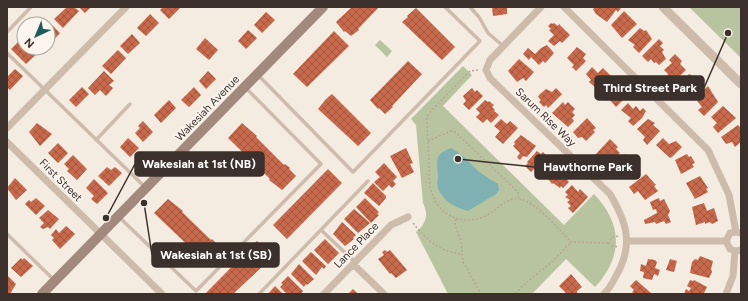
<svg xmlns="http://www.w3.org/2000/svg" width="748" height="301" font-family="Figtree,sans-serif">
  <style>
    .green { fill: #b8c4a0 }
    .water { fill: #7fb0b2 }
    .building { fill: url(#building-cross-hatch) }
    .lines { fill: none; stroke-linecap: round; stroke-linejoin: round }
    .path { stroke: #b9a596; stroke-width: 1.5; stroke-dasharray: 2 2; stroke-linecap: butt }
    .service { stroke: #cdbbac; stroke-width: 3.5 }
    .minor { stroke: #cdbbac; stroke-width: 7 }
    .tertiary { stroke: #cdbbac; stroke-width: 9 }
    .secondary { stroke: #a18a7d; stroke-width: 10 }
    .labels { text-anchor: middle; stroke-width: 3.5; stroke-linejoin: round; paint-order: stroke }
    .street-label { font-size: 11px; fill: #3b302b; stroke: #fbf5ee }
    .leader { fill: none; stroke: #3b302b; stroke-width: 1.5 }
    .callout-dot { fill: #3b302b; stroke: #fbf5ee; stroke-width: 1.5 }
    .callout { fill: #3b302b; stroke: #3b302b; stroke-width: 1.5 }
    .callout-label { font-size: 12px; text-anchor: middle; font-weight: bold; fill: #fff }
  </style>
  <defs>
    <pattern id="building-cross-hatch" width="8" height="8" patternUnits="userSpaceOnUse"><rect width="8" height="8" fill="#c8694b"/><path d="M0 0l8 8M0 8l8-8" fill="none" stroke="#a4573f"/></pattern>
  </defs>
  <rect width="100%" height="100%" fill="#f4ebe1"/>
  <path class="green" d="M689,7H741V58Z
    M380,40L392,51L387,57L375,45Z
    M463,66L472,75L443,106L564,225L594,194C623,224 623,257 595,287L566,259L532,294H448L416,232C426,224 429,215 423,203L416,125L411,119Z"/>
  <path class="water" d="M451,148C462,154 468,161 476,169C482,175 491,179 498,184L499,190L496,194L468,211C458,208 448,204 442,195C437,190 437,185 438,178C438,163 432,155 451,148Z"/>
  <path class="building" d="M67,7H74L79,11L63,28L54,19Z
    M79,7H91L85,13Z
    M163,7H181L169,19L160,10Z
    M352,7H379L358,29L359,30L351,36L345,31L344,32L336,22Z
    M492,7H507V14L493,16Z
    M596,7H620L621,8L618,12L616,10L607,22L596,14L593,9Z
    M416,8L455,47L442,60L402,22L408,17L407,16Z
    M624,11L637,24L622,38L611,25Z
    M266,12L275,20L262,33L254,25Z
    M150,14L159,23L146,36L137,28Z
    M551,23L552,24L554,23L558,26L559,24L570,35L562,43L560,41L554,46L548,41L554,35L549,30L551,29L548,26Z
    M53,26L60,33L48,46V31Z
    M640,28L644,31L646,30L652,39L639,53L633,47L635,45L628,40Z
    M248,30L257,38L246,49L238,41Z
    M334,31L349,46L307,87L293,74Z
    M132,34L140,43L128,54L120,46Z
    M24,36V48H40L41,50L26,64L11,49Z
    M205,38L218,50L209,60L196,49Z
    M659,39L663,43L660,46L664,50L662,52L666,59L659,65L656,62L654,63L651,59L648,62L642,56Z
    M547,45L554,53L547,61L545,63L543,61L539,65L531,57L529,60L523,54L528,48L535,54L541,48Z
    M577,47L586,54L583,58L586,61L576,71L572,67L574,65L567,58Z
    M118,50L126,58L111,74L102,66Z
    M675,54L682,61L680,64L686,70L671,84L666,79L668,74L664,70L672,63L669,60Z
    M519,59L534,72L526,81L523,78L517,82L508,71Z
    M408,61L422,74L392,106L393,107L385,114L379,108L378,109L370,100Z
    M592,67L598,73L603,68L611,76L598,90L589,82L591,80L586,74Z
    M15,69L23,76L10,90L7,87V77Z
    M104,71L114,81L109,85L113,88L106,96L100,90L95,95L88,88Z
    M208,71L216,79L206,89L199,81Z
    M689,74L695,77L701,86L688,98L684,91L681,94L675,88Z
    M614,81L621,86L616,94L623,100L616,107L608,98L606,101L600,95Z
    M708,86L718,102L704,116L698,110L702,107L697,101L700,97L698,95Z
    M82,87L89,94L76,107L69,100Z
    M194,87L201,95L189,107L181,100Z
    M472,88L475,92L477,90L483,96L469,110L463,104L466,101L463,96Z
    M556,88L562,94L548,108L546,105L544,107L539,102L541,100L538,97L539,95L546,89L552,92Z
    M332,94L371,133L358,146L318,109L326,99Z
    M169,100L176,108L161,123L154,115Z
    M485,100L488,102L489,101L494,105L492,107L495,110L494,111L499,115L491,123L487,119L483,123L476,117L480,113L476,109Z
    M563,102L565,105L568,102L575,109L572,112L575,115L572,118L574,121L568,127L552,113Z
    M628,103L633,109L636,106L640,111L643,108L646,111L642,118L633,126L628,121L631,118L621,110Z
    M723,106L736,118L718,133L713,127L717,123L711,117Z
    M587,118L596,128L593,130L595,132L586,141L582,137L578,138L573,132Z
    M501,119L507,124L510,121L518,128L503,144L495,137L500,131L494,126Z
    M648,119L655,123L653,125L660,131L647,145L643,140L645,137L637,129Z
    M143,121L153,132L143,142L135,133L140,128L138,126Z
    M37,123L52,134L40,146L29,132Z
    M242,123L257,136L256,137L284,165L285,164L290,168L289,169L296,176L282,190L269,180L270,179L228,138Z
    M738,125L741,128V142L735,147L732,142L726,144L721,137Z
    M521,135L536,146L527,157L523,156L520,160L517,157L520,153L513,146L515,144L514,142Z
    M128,138L139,148L130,157L120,147Z
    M663,138L669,144L676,141L682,147L672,157L670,158L656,145Z
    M610,139L618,147L616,149L620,153L607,165L595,155Z
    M58,143L68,153L58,163L48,153Z
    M406,148L413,163L410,164L414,172L402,178L390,156Z
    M537,151L541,154L543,152L547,156L543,160L549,166L543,173L540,170L538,173L534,169L531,172L525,166L528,163L527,162Z
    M625,154L639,168L625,179L619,173L616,175L610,169Z
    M687,154L689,157L691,156L695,163L692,164L694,167L681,174L675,160Z
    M73,155L87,169L77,180L67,171L69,169L64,164Z
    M384,163L397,177L393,181L396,184L392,188L389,185L383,191L374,182L380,177L375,172Z
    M107,167L111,170L115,167L122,173L109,186L98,176Z
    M555,167L563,172L562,174L569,182L563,188L561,186L560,188L553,183L552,184L546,176Z
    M328,169L342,183L287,239L273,225Z
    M646,174L656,185L654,186L658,191L645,200L638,191L634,194L629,187Z
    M700,176L708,188L706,189L708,192L695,199L686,183Z
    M15,178L27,190L16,200L7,188Z
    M94,179L108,193L97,204L91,199L94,196L86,188Z
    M373,183L386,196V198L379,206L364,193Z
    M572,185L578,192L580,189L588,197L573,213L568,208L571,206L567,202L570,200L565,197L568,195L565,192Z
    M36,198L45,206L36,215L25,204L29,200L31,202Z
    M365,198L379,212L377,214L379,215L371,223L356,207Z
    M659,198L660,201L664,199L670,211L668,215L671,222L666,224L664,221L656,224L655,222L645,224L644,220L657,213L656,209L653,210L650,202Z
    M168,199L183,211L182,212L211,240L212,239L216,243L215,244L222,252L208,266L196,255L197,254L154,213Z
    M704,203L707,211L714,208L718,221L712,224L710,222L705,224V222L696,225L692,207Z
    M354,209L370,223L358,233L344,219Z
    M48,210L59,219L50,229L48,227L43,229L40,227L44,223L39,218Z
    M342,222L356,235L353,238L354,239L345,246L333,234Z
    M66,226L75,234L60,249L52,240L54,238L51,235L56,229L59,233Z
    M325,239L339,253L328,264L314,250Z
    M257,241L272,255L266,263L233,294H205Z
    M385,250L387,252L390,250L407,270L396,278L391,273L390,274L378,259L384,255L382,252Z
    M311,252L326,266L324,269L322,267L316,275L302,261Z
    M700,256L713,261L711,269L712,272L709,278L690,273L692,262L695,259L698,260Z
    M21,258L22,260L24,258L33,266L21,277L11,268Z
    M648,259L655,260L657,262L655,268L660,270L658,276L654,274L652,280L643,278L644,272L640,271L641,264L646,266Z
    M670,259L677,261L674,272L666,270Z
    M299,264L314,279L307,285L306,284L304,287L291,274Z
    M571,274L582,287L577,291V294H567L559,286Z
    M7,275L16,284L10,294H7Z
    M288,276L303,291L301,294H287L280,287L283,284L281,283Z
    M636,280L651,293V294H635L632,292L634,290L630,286Z
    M690,280L693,281L694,280L707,287L704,293L706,294H684L686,289L689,291L691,288L687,286Z
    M275,286L283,294H268Z
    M353,289L358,294H348Z"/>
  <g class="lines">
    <path class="path" d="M478,70L470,71L430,112L427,117C427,131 428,146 429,160C430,170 428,181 431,190C437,214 460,226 483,217C496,212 505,197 520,199C537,202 559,230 571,242L609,243
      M428,141L451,131L455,132L514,188L518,193L519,199
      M456,219L455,225L461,241L463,262L481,294
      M413,223C428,241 437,250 461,254
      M618,236L611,238L609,243L612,246L619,247
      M516,294L522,286L553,261L571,242"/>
    <path class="service" d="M470,7L479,17L488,33L503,46
      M7,32L31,7
      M7,53L145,187
      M258,75L353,172L480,41L445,7
      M96,140L130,104
      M119,217L196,291L321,164L245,87
      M321,230L355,262
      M7,234L54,280
      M259,294L368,181"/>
    <path class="minor" d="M541,7L490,60L486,70L490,78L496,84L610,194C627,223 634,245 616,276C613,282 609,289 604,294
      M564,7L708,150L729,195L736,232
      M7,128L126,7
      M7,142L162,294
      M741,233L736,232L730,233L726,241L730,249L735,251L741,250
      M628,241H726
      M353,264L384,294
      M324,294L391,225L408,217
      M726,294L733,276L735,251"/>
    <path class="tertiary" d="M663,7L741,84"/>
    <path class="secondary" d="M42,294L323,7"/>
  </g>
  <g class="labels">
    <g class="street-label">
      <text transform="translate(207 108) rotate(-46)" y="4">Wakesiah Avenue</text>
      <text transform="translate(546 117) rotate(44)" y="4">Sarum Rise Way</text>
      <text transform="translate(61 180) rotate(45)" y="4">First Street</text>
      <text transform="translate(356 245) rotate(-46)" y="4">Lance Place</text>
    </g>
  </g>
  <path class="leader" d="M728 33L704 88M106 218L135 164M458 159L535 167M144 203L152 255"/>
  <g class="callout-dot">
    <circle cx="728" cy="33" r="4"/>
    <circle cx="106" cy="218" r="4"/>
    <circle cx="458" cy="159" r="4"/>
    <circle cx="144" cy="203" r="4"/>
  </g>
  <g class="callout">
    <rect x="595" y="76" width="109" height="24" rx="4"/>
    <rect x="135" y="152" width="129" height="24" rx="4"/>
    <rect x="535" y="155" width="105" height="24" rx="4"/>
    <rect x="152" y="243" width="127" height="24" rx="4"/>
  </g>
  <g class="callout-label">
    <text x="650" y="92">Third Street Park</text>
    <text x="199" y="168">Wakesiah at 1st (NB)</text>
    <text x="588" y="171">Hawthorne Park</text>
    <text x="216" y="259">Wakesiah at 1st (SB)</text>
  </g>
  <rect width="748" height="301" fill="none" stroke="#3b302b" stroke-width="16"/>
  <g transform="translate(36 36) rotate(224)"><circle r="19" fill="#fbf5ee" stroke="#aea6a0"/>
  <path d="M0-3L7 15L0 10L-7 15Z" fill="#1f5a5e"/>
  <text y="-6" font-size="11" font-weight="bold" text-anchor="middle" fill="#3b302b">N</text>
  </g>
</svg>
